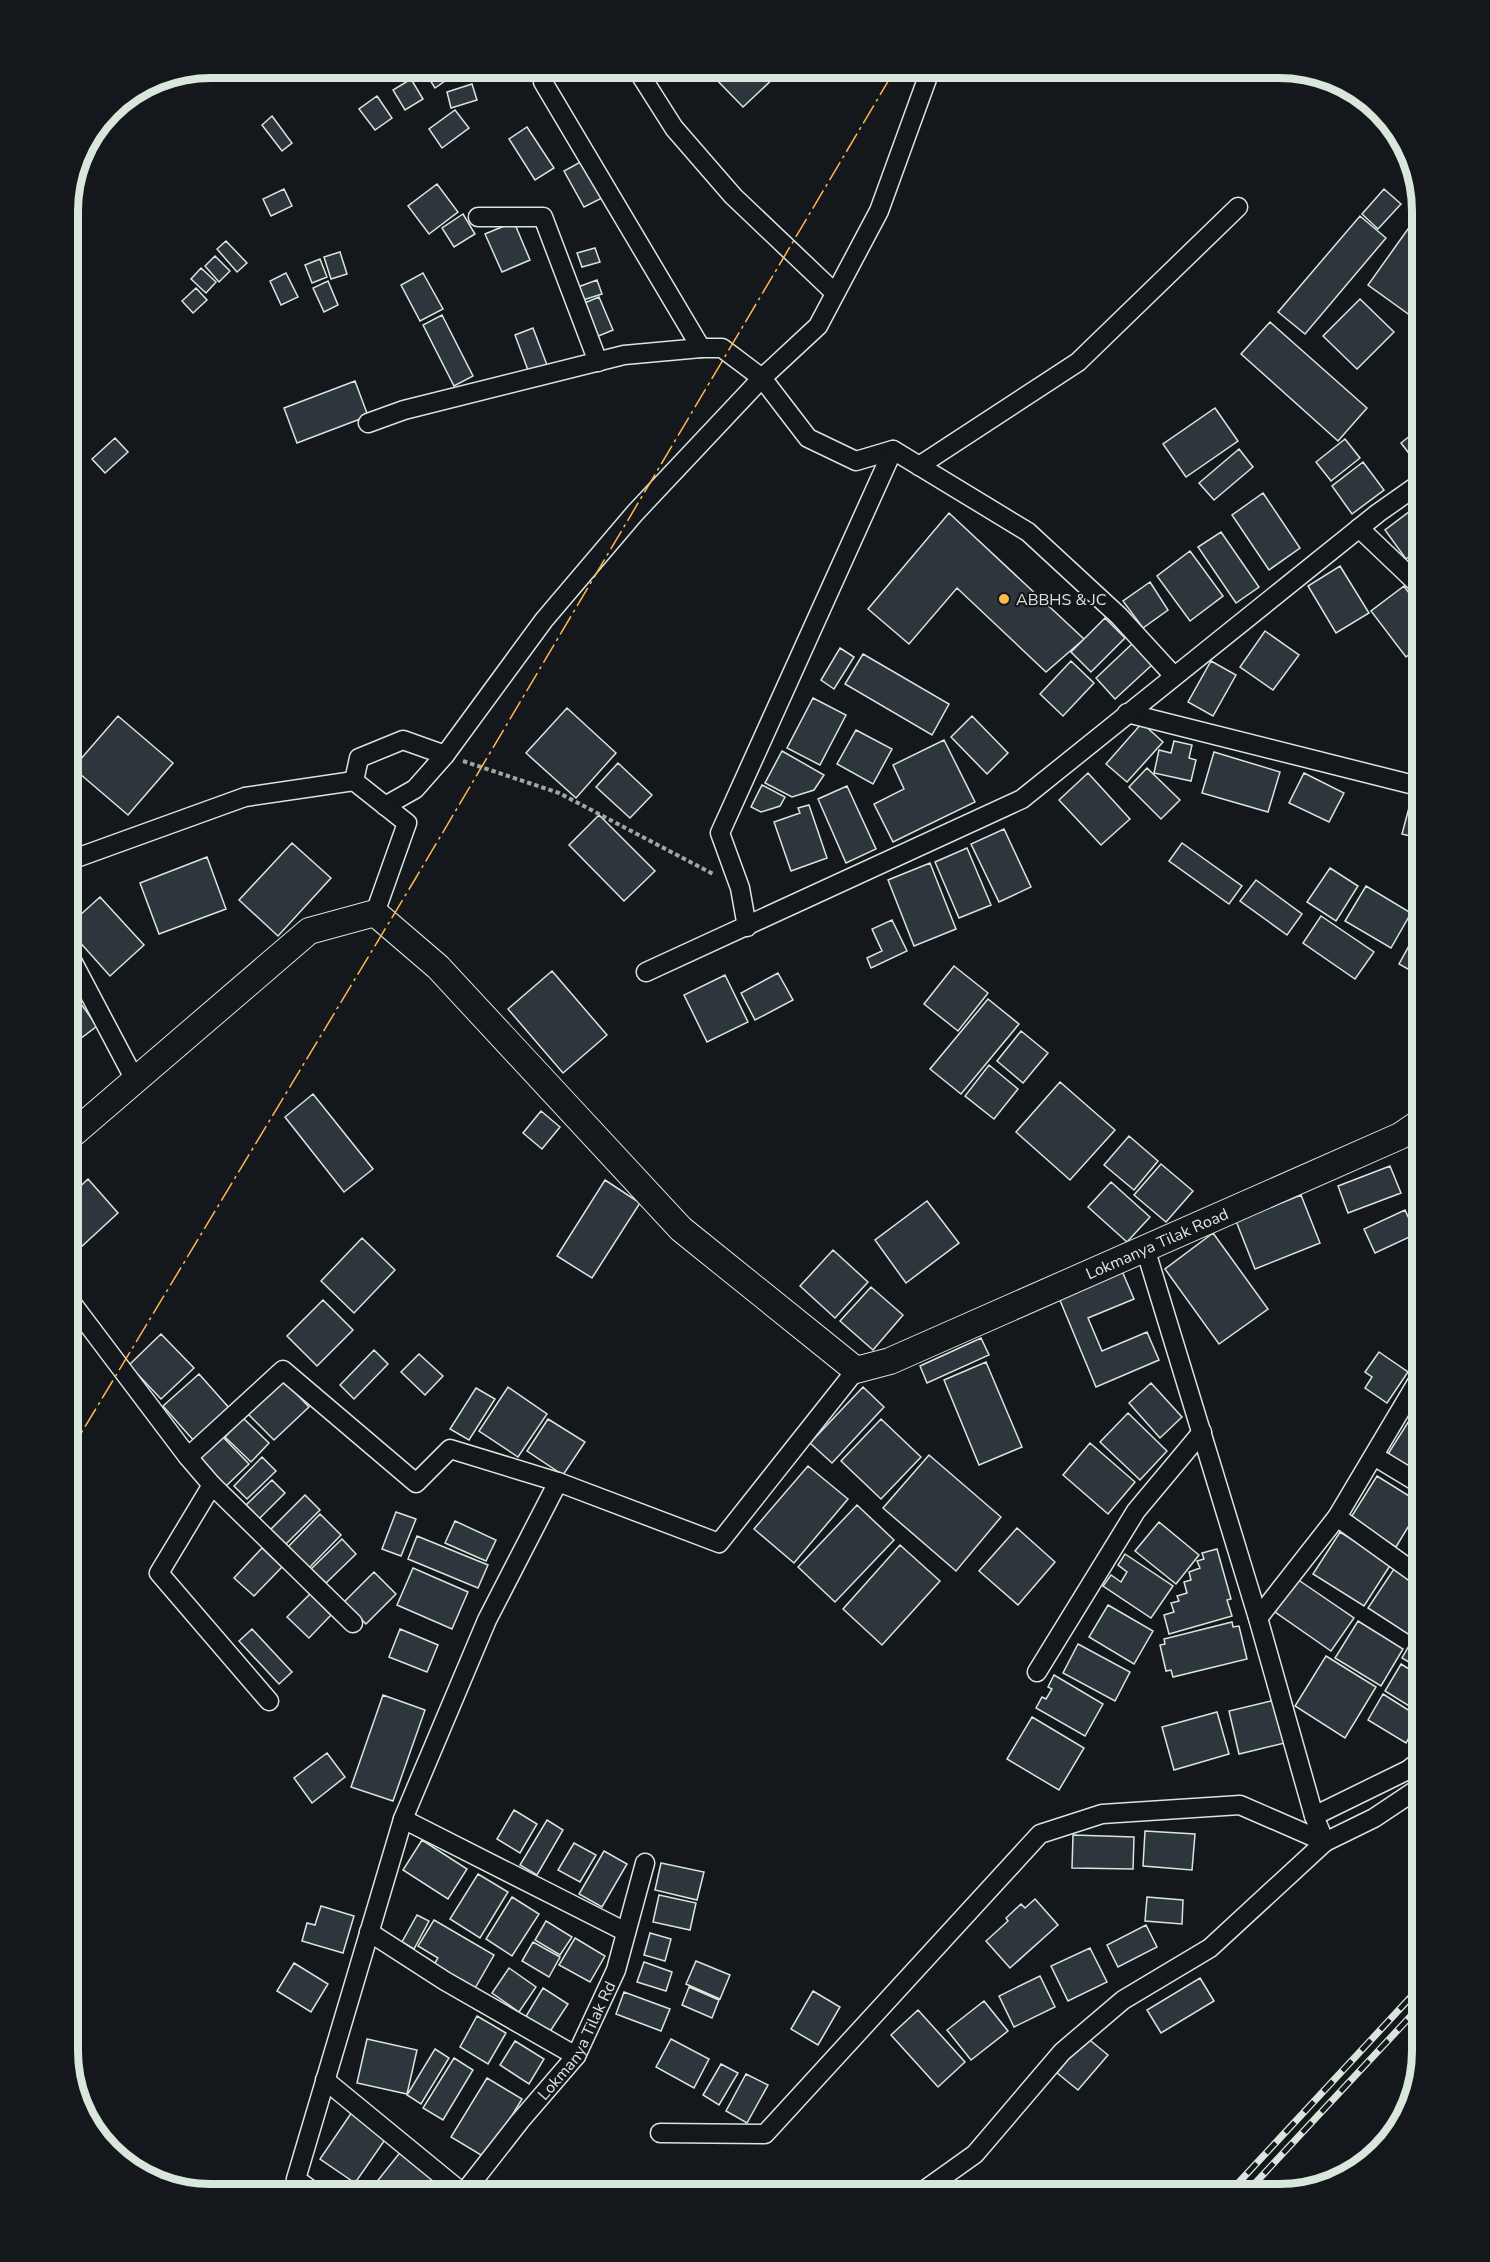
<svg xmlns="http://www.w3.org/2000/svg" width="1490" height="2262" font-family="'Nunito Sans',sans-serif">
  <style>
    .building { fill: #2c363c; stroke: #d8e6dc; stroke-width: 1.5 }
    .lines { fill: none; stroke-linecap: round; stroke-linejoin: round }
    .street-casing { stroke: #d8e6dc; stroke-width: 21 }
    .secondary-casing { stroke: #d8e6dc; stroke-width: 28 }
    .path { stroke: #9da8a2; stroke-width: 4; stroke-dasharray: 4.5 3; stroke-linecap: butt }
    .street { stroke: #14181c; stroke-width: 18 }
    .secondary { stroke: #14181c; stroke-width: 26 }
    .rail-casing { stroke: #d8e6dc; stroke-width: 7 }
    .rail { stroke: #14181c; stroke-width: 4.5; stroke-dasharray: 14; stroke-linecap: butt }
    .power { stroke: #ffb74d; stroke-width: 1.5; stroke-dasharray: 21 4.5 3 4.5; stroke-linecap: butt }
    .poi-dot { fill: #ffb74d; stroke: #14181c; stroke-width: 2 }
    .labels { text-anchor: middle; stroke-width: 4.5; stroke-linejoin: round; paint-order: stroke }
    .poi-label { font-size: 16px; fill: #d8e6dc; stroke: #14181c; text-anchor: start }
    .street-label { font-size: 16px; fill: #d8e6dc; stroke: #14181c }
    .rim { fill: none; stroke: #d8e6dc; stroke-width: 8 }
  </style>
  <rect width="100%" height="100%" fill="#14181c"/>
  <path class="building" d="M442,68H446L452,76L435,88L428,77Z
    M720,68H770L777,75L743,107L712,75Z
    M411,79L423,99L405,110L393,90Z
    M472,84L477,100L451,108L447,92Z
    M377,96L392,118L375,130L359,109Z
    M455,110L469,128L442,148L429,129Z
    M272,116L292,143L282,151L262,125Z
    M527,127L554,168L535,180L509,139Z
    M584,160L604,197L584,207L564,171Z
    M437,184L458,212L429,234L408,206Z
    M284,189L292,206L271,216L263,199Z
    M1384,189L1401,204L1378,229L1362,214Z
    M463,214L475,234L454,247L442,228Z
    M1418,215L1422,219V300L1411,316L1368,285Z
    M1360,216L1386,238L1305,334L1278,312Z
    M514,222L530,260L502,272L485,234Z
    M226,241L247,263L237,272L217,249Z
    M595,248L600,262L582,267L577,253Z
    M340,252L347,274L331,279L324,257Z
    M215,256L230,271L219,282L205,266Z
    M320,259L327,277L312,283L305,265Z
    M201,268L216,282L206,293L191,279Z
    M286,273L298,297L281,305L270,281Z
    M423,273L443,309L420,321L401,285Z
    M597,280L602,294L583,300L578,287Z
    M328,281L338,305L324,312L313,288Z
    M196,288L207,300L193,313L182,301Z
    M599,297L613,330L596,337L582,304Z
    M1360,299L1394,332L1357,369L1323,336Z
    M442,315L473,376L454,386L423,325Z
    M1270,322L1367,408L1338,441L1241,354Z
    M533,328L547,365L529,373L515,335Z
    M355,381L368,416L297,443L284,408Z
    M1215,408L1238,441L1186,477L1163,444Z
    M1422,426V461L1418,465L1401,443Z
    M115,438L128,452L105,473L92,459Z
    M1345,439L1360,458L1331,481L1316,462Z
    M1239,449L1253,467L1214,500L1199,483Z
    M1363,462L1384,490L1352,514L1332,486Z
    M1263,493L1300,548L1269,570L1232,515Z
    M1422,502V547L1406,559L1385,530Z
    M949,513L1084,639L1046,672L957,588L909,644L868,609Z
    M1221,532L1259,587L1236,603L1198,547Z
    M1422,549V573L1411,557Z
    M1190,551L1223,596L1190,621L1157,576Z
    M1340,566L1369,613L1336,633L1308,586Z
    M1150,582L1168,610L1143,628L1123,601Z
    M1404,586L1422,611V644L1406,657L1371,611Z
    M1105,618L1125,638L1091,672L1071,652Z
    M1265,631L1299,655L1273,690L1240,667Z
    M1133,643L1153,664L1115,699L1096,678Z
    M840,648L854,657L834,689L821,680Z
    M863,654L949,704L932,735L845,684Z
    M1071,661L1094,683L1063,716L1040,694Z
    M1211,661L1236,675L1213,716L1188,702Z
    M813,698L846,715L820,765L787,748Z
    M567,708L616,753L576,798L526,753Z
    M118,716L173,763L128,815L73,768Z
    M972,716L1008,753L987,774L951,737Z
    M1142,723L1163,742L1127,782L1106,764Z
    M856,730L892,749L873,784L837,764Z
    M944,740L975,802L893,842L874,804L904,789L893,765Z
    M1174,741L1192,745L1189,758L1196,760L1191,781L1154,773L1159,750L1171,753Z
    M782,751L824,775L814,790L792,797L765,783Z
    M1214,752L1280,772L1268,812L1202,793Z
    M618,763L652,795L630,818L596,787Z
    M1147,768L1180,800L1161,819L1129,787Z
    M1088,773L1130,819L1101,845L1059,800Z
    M1304,773L1344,793L1329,822L1289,803Z
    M762,785L785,797L780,806L761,812L751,807Z
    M847,786L876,849L846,863L818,799Z
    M1410,804L1422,807V839L1402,834Z
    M809,805L827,858L791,871L774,822L800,813L798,808Z
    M599,815L655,871L624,901L569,845Z
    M1004,829L1031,887L999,902L971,844Z
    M292,843L331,878L278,936L239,900Z
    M1182,843L1242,886L1229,904L1169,861Z
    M967,848L991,905L959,918L935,862Z
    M207,857L226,909L159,934L140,883Z
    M930,863L956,929L914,946L888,880Z
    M1330,868L1358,886L1336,921L1307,902Z
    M1256,880L1302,914L1287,935L1240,901Z
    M1366,886L1411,913L1391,948L1345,921Z
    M100,897L144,945L110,976L68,929V926Z
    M1321,916L1374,952L1355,979L1303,943Z
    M892,920L907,951L871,968L867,958L882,951L872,929Z
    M1421,924L1422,925V977L1399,964Z
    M954,966L988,993L958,1031L924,1004Z
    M552,971L607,1035L563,1073L508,1009Z
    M778,973L793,1000L755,1020L741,993Z
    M725,975L748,1022L707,1042L684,995Z
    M68,986L97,1026L68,1048Z
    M988,999L1019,1024L961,1094L930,1069Z
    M1422,1023V1049L1410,1037Z
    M1021,1031L1048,1053L1023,1083L997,1061Z
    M989,1065L1018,1089L994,1119L965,1096Z
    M1060,1082L1115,1130L1070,1180L1016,1132Z
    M313,1094L373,1169L344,1192L285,1117Z
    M541,1111L560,1127L542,1149L523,1133Z
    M1129,1136L1158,1161L1134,1190L1104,1165Z
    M1422,1149V1174L1414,1153Z
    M1161,1164L1193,1191L1166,1222L1134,1195Z
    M1390,1166L1401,1193L1348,1213L1338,1186Z
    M88,1179L118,1213L68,1259V1198Z
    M605,1180L640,1203L592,1278L557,1256Z
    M1111,1182L1150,1217L1127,1242L1088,1207Z
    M1301,1195L1320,1243L1255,1269L1236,1221Z
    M927,1201L959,1243L906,1283L875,1240Z
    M1405,1210L1416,1234L1375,1253L1364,1229Z
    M1213,1233L1268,1309L1219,1344L1165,1269Z
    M362,1238L395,1270L354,1313L321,1281Z
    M833,1250L868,1282L835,1318L800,1286Z
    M1122,1271L1134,1299L1088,1318L1102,1351L1147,1332L1159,1360L1096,1387L1059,1298Z
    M871,1287L903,1315L873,1350L840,1321Z
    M323,1300L353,1330L317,1366L287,1336Z
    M68,1310L81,1325L68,1337Z
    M161,1334L194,1368L161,1399L129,1365Z
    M981,1338L989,1355L927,1383L920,1366Z
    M374,1350L388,1364L354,1399L340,1385Z
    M1379,1352L1408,1372L1387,1403L1365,1388L1372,1377L1365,1372Z
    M419,1354L443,1376L425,1395L401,1372Z
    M986,1362L1022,1447L979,1465L944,1380Z
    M199,1374L231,1410L195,1442L163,1406Z
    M282,1379L309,1407L274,1440L247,1413Z
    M1151,1383L1182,1417L1160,1438L1129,1403Z
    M508,1387L547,1414L518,1457L479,1431Z
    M863,1387L884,1407L832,1463L810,1443Z
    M476,1388L495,1399L469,1440L450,1429Z
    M1422,1391V1412L1413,1406Z
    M1128,1413L1167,1451L1140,1480L1100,1442Z
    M1412,1416L1422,1423V1481L1386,1457Z
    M243,1418L269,1443L251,1462L225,1437Z
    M548,1419L585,1442L563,1475L527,1451Z
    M881,1419L921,1457L881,1499L841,1461Z
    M221,1435L249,1464L226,1486L198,1457Z
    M1090,1443L1135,1482L1108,1514L1063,1475Z
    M929,1455L1001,1517L956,1571L883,1508Z
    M262,1457L276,1471L247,1499L234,1486Z
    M808,1466L848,1499L794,1563L754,1529Z
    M1377,1476L1422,1504L1396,1547L1350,1519Z
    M272,1480L285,1493L259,1519L246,1505Z
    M305,1495L320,1510L285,1545L270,1530Z
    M857,1505L894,1540L835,1602L798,1567Z
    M396,1512L416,1519L401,1556L382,1549Z
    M320,1514L341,1535L308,1569L287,1548Z
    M455,1521L496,1540L486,1561L445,1543Z
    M1159,1522L1199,1555L1176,1584L1135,1551Z
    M1017,1528L1055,1562L1018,1605L979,1571Z
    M1340,1532L1391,1564L1364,1606L1313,1574Z
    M417,1536L488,1565L478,1588L408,1559Z
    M342,1539L356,1554L326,1583L311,1569Z
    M900,1545L940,1581L882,1645L843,1609Z
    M262,1548L282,1567L254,1596L234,1578Z
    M1217,1549L1231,1599L1227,1600L1232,1616L1169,1634L1164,1615L1174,1612L1171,1603L1179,1601L1177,1596L1187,1593L1184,1582L1191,1580L1189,1572L1200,1568L1197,1561L1204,1559L1202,1553Z
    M1125,1554L1173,1586L1151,1618L1103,1586L1111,1575L1121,1582L1127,1572L1118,1565Z
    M1396,1566L1422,1584V1611L1408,1634L1368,1608Z
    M413,1568L468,1592L452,1629L397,1605Z
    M374,1572L396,1594L366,1624L344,1602Z
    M1297,1579L1354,1618L1331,1651L1275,1612Z
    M310,1594L331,1615L309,1638L287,1617Z
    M1108,1605L1153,1631L1134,1664L1089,1637Z
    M1358,1621L1403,1649L1381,1686L1335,1658Z
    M1232,1622L1233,1627L1239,1626L1247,1659L1173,1677L1171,1670L1166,1671L1160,1645L1165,1644L1164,1639Z
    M1422,1623V1670L1402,1658Z
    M252,1629L292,1672L279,1684L239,1641Z
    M400,1629L438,1645L427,1672L389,1657Z
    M1078,1644L1130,1672L1115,1701L1063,1673Z
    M1326,1656L1376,1687L1345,1738L1295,1706Z
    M1401,1664L1422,1677V1714L1385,1691Z
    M1054,1675L1103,1704L1085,1736L1036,1708L1042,1697L1046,1699L1052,1689L1048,1687Z
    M1383,1694L1421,1718L1406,1743L1368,1720Z
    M383,1695L425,1710L393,1801L351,1787Z
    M1279,1699L1289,1742L1239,1754L1229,1711Z
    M1217,1712L1229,1754L1174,1770L1162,1727Z
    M1032,1717L1084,1748L1059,1790L1007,1759Z
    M327,1753L345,1777L312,1803L294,1778Z
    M514,1810L537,1824L520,1853L497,1839Z
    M547,1820L563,1830L537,1875L520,1865Z
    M1145,1831L1195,1834L1192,1870L1143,1866Z
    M1073,1835L1134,1837L1133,1869L1072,1868Z
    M422,1840L467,1869L448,1899L403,1870Z
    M574,1843L596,1855L580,1882L558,1870Z
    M604,1851L627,1864L602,1907L579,1894Z
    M661,1863L704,1872L697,1900L655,1890Z
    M478,1874L508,1892L480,1938L450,1919Z
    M659,1895L696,1903L690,1930L653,1922Z
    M512,1897L539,1914L512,1956L486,1939Z
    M1147,1897L1183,1900L1182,1924L1145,1921Z
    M1035,1899L1058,1925L1010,1968L986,1941L1008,1921L1006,1918L1021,1904L1025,1908Z
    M321,1906L354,1916L343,1953L302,1941L307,1923L315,1925Z
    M417,1915L429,1921L414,1949L402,1942Z
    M434,1920L494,1955L474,1990L433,1966L438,1958L418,1946Z
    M546,1921L572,1937L560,1955L535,1940Z
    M1146,1925L1157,1947L1118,1967L1107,1945Z
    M650,1933L671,1939L665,1961L644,1955Z
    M575,1938L605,1956L590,1982L559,1965Z
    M533,1942L560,1957L549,1977L522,1961Z
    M1090,1948L1107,1982L1068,2001L1051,1966Z
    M696,1961L730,1975L720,1999L686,1984Z
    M644,1962L672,1972L666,1991L637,1982Z
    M294,1963L328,1984L311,2012L277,1991Z
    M509,1968L536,1987L519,2012L492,1993Z
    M1040,1976L1055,2007L1014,2027L999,1996Z
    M1200,1978L1214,2001L1161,2033L1147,2010Z
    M689,1987L719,2000L712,2018L682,2005Z
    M543,1988L568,2004L549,2033L525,2018Z
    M813,1991L840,2007L818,2045L791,2029Z
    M624,1992L670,2009L661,2031L616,2014Z
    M984,2001L1008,2031L971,2060L947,2030Z
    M918,2010L965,2062L938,2087L891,2035Z
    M477,2016L506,2033L488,2064L460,2047Z
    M1086,2037L1108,2055L1078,2090L1057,2073Z
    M367,2039L417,2050L407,2094L357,2083Z
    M671,2039L709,2059L694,2088L656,2067Z
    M515,2041L544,2059L529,2084L500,2065Z
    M435,2049L449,2058L421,2104L407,2095Z
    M454,2058L473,2070L443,2120L423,2108Z
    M721,2064L738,2073L719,2105L703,2095Z
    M746,2074L768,2085L747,2123L726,2111Z
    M487,2078L522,2099L486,2158L451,2137Z
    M354,2109L389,2134L355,2183L320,2159Z
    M402,2150L444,2184L436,2194H367Z"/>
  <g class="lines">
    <defs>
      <g id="street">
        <path d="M636,68L674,128L733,196L835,293"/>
        <path d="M931,68L879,211L818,326L762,378L808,438L856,461L893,450L1028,532L1119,616L1174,676"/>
        <path d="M543,82L701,348"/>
        <path d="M478,217H543L598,362"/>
        <path d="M919,466L1078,362L1238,207"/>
        <path d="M1359,528L1422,588"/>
        <path d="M1127,713L1422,787"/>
        <path d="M354,781L359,758L403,740L445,755L544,620L635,513L762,378L722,348H701L624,355L404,410L368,423"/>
        <path d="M385,806L415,789L445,755"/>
        <path d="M68,861L245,797L354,781L407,823L375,913"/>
        <path d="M747,927L740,888L720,833L893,450"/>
        <path d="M68,953L135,1080"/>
        <path d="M646,972L1022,799L1378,513L1422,482"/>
        <path d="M68,1298L188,1457L212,1485L353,1623"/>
        <path d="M1374,1456L1422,1485"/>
        <path d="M188,1457L283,1370L416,1483L450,1449L558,1482L719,1543L856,1370"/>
        <path d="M212,1485L159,1573L269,1701"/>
        <path d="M1422,1578L1337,1517L1422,1374"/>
        <path d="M1258,1618L1337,1517"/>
        <path d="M1037,1672L1136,1511L1202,1432"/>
        <path d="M1314,1816L1408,1770L1422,1759"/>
        <path d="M403,1819L626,1932"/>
        <path d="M369,1932L445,1981L576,2056"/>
        <path d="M325,2080L464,2194"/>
        <path d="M660,2133L765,2134L1040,1834L1102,1814L1240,1805L1325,1842L1374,1818L1422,1786"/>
        <path d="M316,2194L296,2179L403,1819L487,1620L558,1482"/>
        <path id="s1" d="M463,2194L520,2121L576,2056L616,1970L645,1863"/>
        <path d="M919,2194L975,2154L1062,2052L1123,2000L1210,1948L1325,1842L1314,1816L1258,1618L1145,1248"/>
      </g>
      <g id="secondary">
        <path id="s2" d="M68,1138L309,931L375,913L438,967L681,1229L856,1370L890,1361L1400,1136L1422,1121"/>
      </g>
    </defs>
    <use href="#street" class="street-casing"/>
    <use href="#secondary" class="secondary-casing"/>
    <path class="path" d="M463,761L559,793L715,875"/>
    <use href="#street" class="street"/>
    <use href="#secondary" class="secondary"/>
    <defs>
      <path id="rail" d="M1228,2194L1422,1985
        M1245,2194L1422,2004"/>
    </defs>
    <use href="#rail" class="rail-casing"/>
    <use href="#rail" class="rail"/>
    <path class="power" d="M68,1455L414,881L896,68"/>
  </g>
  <circle class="poi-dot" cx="1004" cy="599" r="6"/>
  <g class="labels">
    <g class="poi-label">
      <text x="1016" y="605">ABBHS &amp; JC</text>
    </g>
    <g class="street-label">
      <text dy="6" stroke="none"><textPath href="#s2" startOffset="1378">Lokmanya Tilak Road</textPath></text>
      <text dy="6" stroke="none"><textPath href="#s1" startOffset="192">Lokmanya Tilak Rd</textPath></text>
    </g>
  </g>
  <path d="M0 0H1490V2262H0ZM211 78H1279A133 133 0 0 1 1412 211V2051A133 133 0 0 1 1279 2184H211A133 133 0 0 1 78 2051V211A133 133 0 0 1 211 78Z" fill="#14181c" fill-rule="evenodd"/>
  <path class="rim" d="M211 78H1279A133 133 0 0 1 1412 211V2051A133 133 0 0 1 1279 2184H211A133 133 0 0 1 78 2051V211A133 133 0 0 1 211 78Z"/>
</svg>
